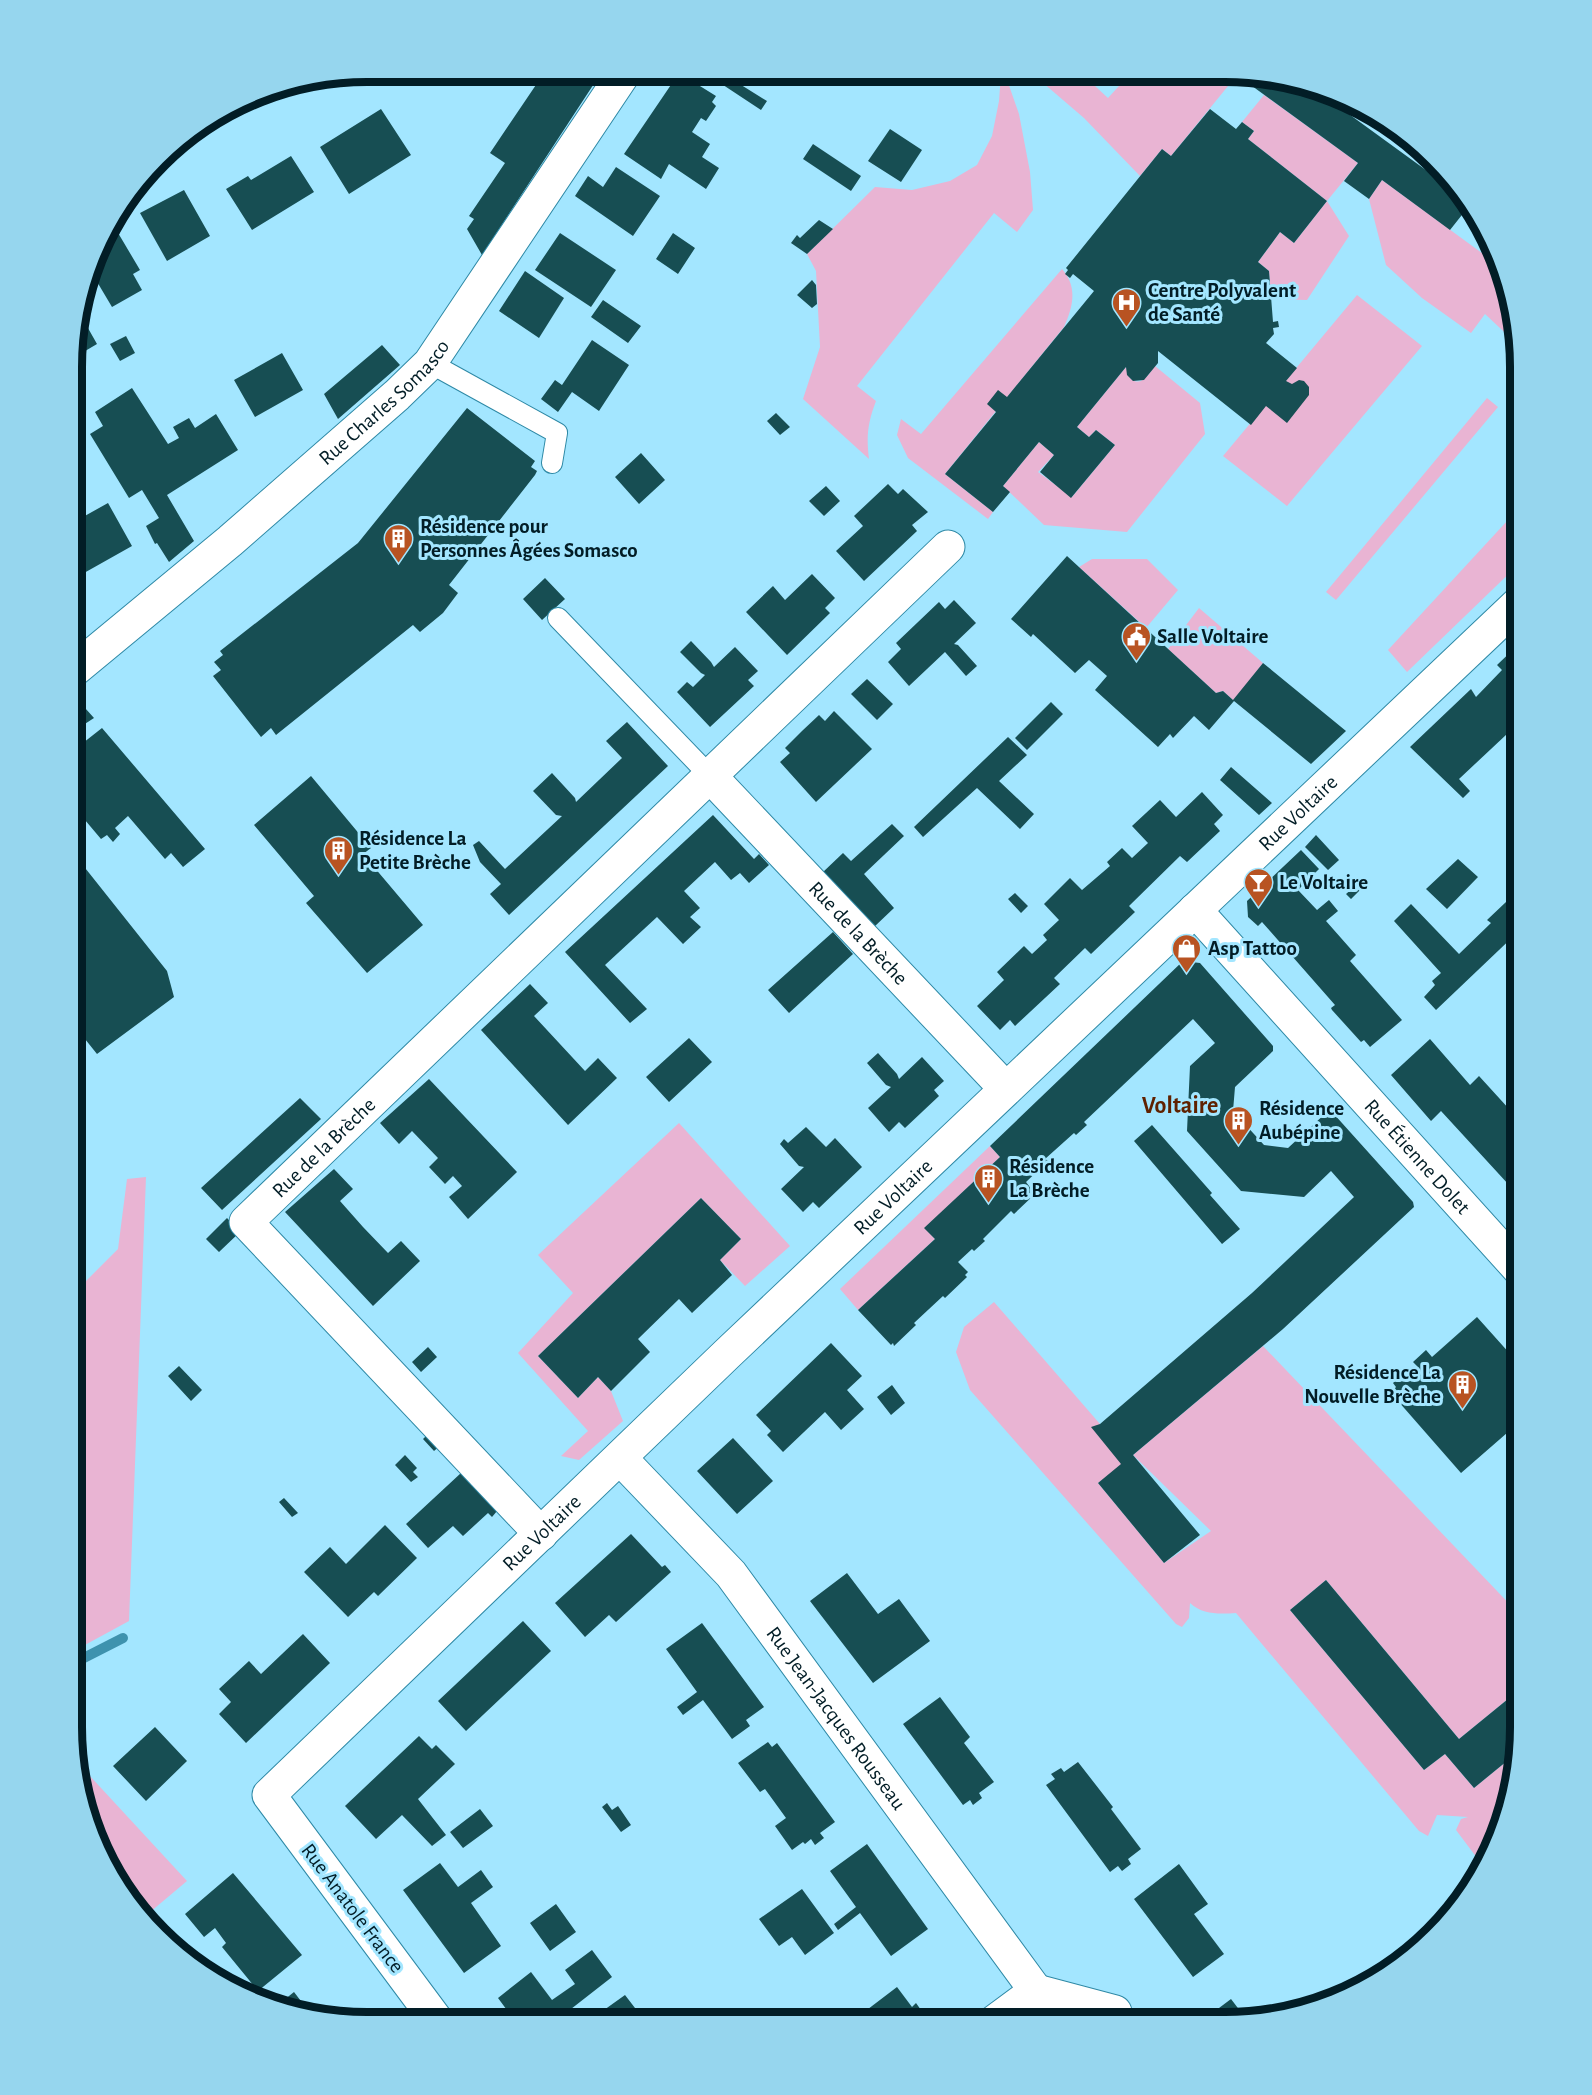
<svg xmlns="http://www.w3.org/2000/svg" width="1592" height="2095" font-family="'Alegreya Sans',sans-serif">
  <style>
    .green { fill: #e9b4d3 }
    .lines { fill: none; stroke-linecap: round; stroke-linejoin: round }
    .stream { stroke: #3e92ae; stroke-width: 10 }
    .building { fill: #174e53 }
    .lane-casing { stroke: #2e89a6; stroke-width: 22 }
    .street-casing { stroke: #2e89a6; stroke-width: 35 }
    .lane { stroke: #fff; stroke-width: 20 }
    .street { stroke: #fff; stroke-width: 33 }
    .labels { text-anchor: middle; stroke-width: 6; stroke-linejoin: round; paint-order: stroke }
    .poi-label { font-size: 21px; font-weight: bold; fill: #021d26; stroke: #a3e6ff; text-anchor: start }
    .street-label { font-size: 21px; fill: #021d26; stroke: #a3e6ff }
    .quarter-label { font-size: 24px; font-weight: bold; fill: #5f2100; stroke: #a3e6ff }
    .rim { fill: none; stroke: #021d26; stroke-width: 8 }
  </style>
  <rect width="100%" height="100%" fill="#a3e6ff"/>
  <path class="green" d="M1001,74H1005L1019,114L1030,172L1033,210L1017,232L994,213L857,386L876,401C868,422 866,436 869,459L803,399L820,347L816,271L807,254L875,187L912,190L950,181L977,165L992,136L999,101Z
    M1039,74H1082L1108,98L1130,74L1237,75L1171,156L1162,149L1140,176L1084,118L1042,82Z
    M1264,95L1358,163L1327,201L1349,236L1307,300L1271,299L1269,271L1258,262L1280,232L1294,243L1327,201L1248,139L1254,131L1242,122Z
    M1382,180L1501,267L1510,292L1517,344L1485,314L1471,333L1422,298L1386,265L1369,199Z
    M1062,269C1078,287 1073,307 1064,327L945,474L993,512L988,519L908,458L897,435L901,419L921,434Z
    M1357,295L1422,346L1287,506L1223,456Z
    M1155,366L1200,403L1205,434L1127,532L1044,525L1003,486L1039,442L1054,455L1038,472L1072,497L1115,445L1096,430L1089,437L1077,427L1126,367L1130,378C1141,388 1148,375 1155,366Z
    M1487,398L1498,407L1336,600L1326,592Z
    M1520,507V563L1407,672L1388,650Z
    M1092,559H1147L1178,590L1146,628L1079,567Z
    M1199,608L1263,663L1234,701L1223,691L1216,693L1168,649Z
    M679,1123L790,1246L745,1286L720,1260L741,1239L701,1198L538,1356L578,1398L598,1377L611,1391L623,1421L579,1460L561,1456L588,1431L518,1353L573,1293L538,1255Z
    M990,1146L1000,1157L925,1228L935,1239L858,1310L840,1289Z
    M146,1177L129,1621L72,1652L73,1294L118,1249L127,1179Z
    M994,1302L1100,1424L1123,1466L1098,1483L1164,1563L1211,1531L1133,1455L1263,1346L1519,1614V1690L1459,1739L1326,1580L1290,1610L1424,1770L1445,1754L1474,1788L1518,1752L1504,1823L1483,1866L1456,1830L1461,1819L1468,1817L1437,1815L1428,1836L1419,1831L1236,1613C1219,1614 1203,1615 1190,1603L1189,1618L1182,1627L1176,1624L970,1390L956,1352L964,1327Z
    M77,1762L187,1881L143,1918L103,1858L82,1803Z"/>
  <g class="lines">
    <path class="stream" d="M72,1664L123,1638"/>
  </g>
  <path class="building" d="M544,73H553L566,81L572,73H601L482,255L467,229L474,219L469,216L505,163L490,153Z
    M679,73L716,96L712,102L716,106L706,121L701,118L692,132L710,144L702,157L719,168L706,189L669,164L661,179L624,154Z
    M705,73H745L738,83L767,101L761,110Z
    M1237,75H1263L1313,88L1463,197L1469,206L1450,230L1382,180L1369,199L1344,181L1358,163Z
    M381,109L411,155L349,194L320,147Z
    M1210,109L1236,129L1242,122L1254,131L1248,139L1327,201L1294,243L1280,232L1258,262L1269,271L1273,322L1278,321L1279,327L1273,328L1274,334L1266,343L1297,368L1286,381L1292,384L1299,380L1304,381L1309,387V395L1287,423L1266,406L1251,425L1158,351V363L1144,380L1133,381L1127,375L1126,367L1077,427L1089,437L1096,430L1115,445L1071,498L1040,472L1054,455L1039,442L1003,486L1010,492L993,512L945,474L996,412L987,404L998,390L1007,397L1094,291L1073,274L1070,278L1065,274L1068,270L1066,268L1162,149L1171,156Z
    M890,129L922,150L901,182L868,161Z
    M813,144L861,176L851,191L803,159Z
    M291,156L314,192L252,230L226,189L248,176L251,180Z
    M616,167L660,196L633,236L575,196L588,176L603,187Z
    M184,190L210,236L167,261L140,213Z
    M819,220L833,229L807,254L791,243L797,235L800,238Z
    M111,221L140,270L133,274L142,290L112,307L93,275Z
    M560,233L616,270L591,307L535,270Z
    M673,233L695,248L678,274L656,259Z
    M525,271L564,298L539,338L499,311Z
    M812,280L816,285L817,304L812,308L797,295Z
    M603,300L641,326L628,343L591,317Z
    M80,314L97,344L75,357V329Z
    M126,336L135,353L120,361L110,344Z
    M592,340L629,365L599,411L572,392L558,412L541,399L555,380L562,385Z
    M382,345L400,365L338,419L324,394Z
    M282,353L303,390L255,417L234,380Z
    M132,388L168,444L179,438L173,427L189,418L195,428L216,414L238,450L167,495L194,541L169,562L157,543L155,544L146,526L159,518L142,490L129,498L90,434L103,426L95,412Z
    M467,408L535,461L531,467L537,471L535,475L449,585L458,593L443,613L420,632L413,625L276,735L271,728L261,737L213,676L221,670L214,662L223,655L220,651L358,543Z
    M776,413L790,427L780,435L767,421Z
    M641,453L665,480L639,504L615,477Z
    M888,484L898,494L903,489L928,512L912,525L917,531L864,581L836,551L863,526L854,516Z
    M826,486L840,501L824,516L809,501Z
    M108,503L132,546L84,573L74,555V522Z
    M1067,556L1216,693L1223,691L1233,700L1263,663L1346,731L1311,764L1234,701L1209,730L1194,716L1173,738L1170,734L1158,747L1095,690L1107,676L1089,660L1075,673L1033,634L1031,637L1011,619Z
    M812,574L835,598L825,608L830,613L787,655L746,612L773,586L785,600Z
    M545,578L565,599L542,620L523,599Z
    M954,600L976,623L954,644L958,645L977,666L966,676L945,652L909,686L888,662L901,649L896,643L939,602L945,609Z
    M691,641L711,662L714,667L735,647L758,671L748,680L754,686L710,727L677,692L687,682L693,687L705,675L701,673L680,652Z
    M1520,643V750L1507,734L1459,779L1470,791L1463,798L1410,747L1471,689L1476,697L1502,670L1497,665Z
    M867,679L893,704L877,720L851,694Z
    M77,699L94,718L74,731V701Z
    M1051,702L1063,714L1027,750L1015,738Z
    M834,711L872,749L816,802L780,762L790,753L785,748L802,731L819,715L825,721Z
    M627,722L668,766L509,915L490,894L501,884L480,862L473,845L479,841L505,869L562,816L556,815L533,791L552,773L575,798L576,802L622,758L606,741Z
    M102,728L205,849L183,867L171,853L165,859L128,816L115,828L120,834L113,842L107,835L101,839L74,807V750Z
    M1008,737L1027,755L999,781L1034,814L1020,829L977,788L923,837L914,827Z
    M1231,767L1272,803L1259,815L1220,780Z
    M311,776L371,848L363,854L423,925L367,973L306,903L314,896L254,825Z
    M1202,792L1223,815L1214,824L1220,831L1187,862L1180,856L1129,906L1135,912L1091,954L1085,948L1054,978L1060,984L1015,1026L1010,1020L1000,1030L977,1006L1004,980L997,972L1024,946L1032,954L1047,940L1043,935L1059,920L1044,904L1070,878L1082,890L1110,866L1107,862L1122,848L1132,858L1148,843L1132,826L1160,800L1176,817Z
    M713,815L754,859L759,854L769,865L749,883L740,873L731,880L715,862L684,891L700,908L690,917L701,927L683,944L657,917L605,965L647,1009L630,1023L565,952Z
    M892,824L904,836L864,874L894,908L874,927L822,873L843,853L851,861Z
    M1316,835L1339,860L1328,870L1305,847Z
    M1301,850L1319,869L1298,890L1317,910L1329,900L1338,911L1326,921L1356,955L1350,961L1402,1020L1370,1047L1364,1040L1361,1042L1332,1010L1331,1008L1335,1005L1262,922L1258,926L1248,917L1247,901Z
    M74,854L167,971L174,997L97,1054L81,1034L73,1040Z
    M1458,859L1478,877L1447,909L1426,889Z
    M1359,883L1363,887L1351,899L1346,894Z
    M1015,893L1028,906L1021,913L1008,899Z
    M1506,902L1509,905L1513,903L1520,909V930L1436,1010L1424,997L1435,985L1432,981L1441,973L1394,921L1411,904L1459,954L1491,923L1487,920Z
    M833,932L853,954L789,1013L768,990Z
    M1183,961L1200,963L1273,1046V1051L1235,1087L1233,1111L1264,1145L1288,1148L1327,1112L1333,1113L1413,1202L1414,1207L1283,1329L1133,1455L1200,1535L1164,1563L1098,1483L1121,1464L1091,1427L1100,1424L1252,1293L1354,1197L1331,1171L1304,1197L1241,1191L1187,1131L1190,1066L1215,1043L1193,1019L1084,1122L1087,1125L1076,1135L1074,1133L1045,1159L1048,1161L1026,1182L1035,1194L1014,1214L1011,1211L983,1239L985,1241L974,1251L972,1249L958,1262L968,1272L965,1275L967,1277L945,1298L943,1296L914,1323L916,1325L894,1346L893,1343L891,1345L858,1310L935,1239L924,1228L1000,1157L990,1146Z
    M530,984L548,1003L534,1016L585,1071L598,1058L617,1078L568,1125L481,1030Z
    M689,1038L712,1062L669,1102L646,1077Z
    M1430,1039L1470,1085L1479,1076L1520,1121V1197L1441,1111L1431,1121L1391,1075Z
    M878,1053L897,1074L899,1079L922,1057L944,1081L934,1090L939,1096L905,1128L899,1122L889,1132L868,1108L891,1087L886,1085L867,1063Z
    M429,1079L517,1172L468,1219L449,1197L462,1186L453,1176L445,1184L429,1167L438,1158L412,1131L399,1144L380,1123Z
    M300,1098L321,1119L222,1210L201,1188Z
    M1152,1125L1212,1193L1210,1195L1240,1229L1222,1244L1134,1141Z
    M806,1127L826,1147L835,1138L862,1167L819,1208L813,1202L803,1212L781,1189L804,1167L799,1166L780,1144L784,1139L788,1143Z
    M334,1169L353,1189L340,1201L363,1227L388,1253L401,1241L420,1261L373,1306L285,1212Z
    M701,1198L741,1239L720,1260L732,1275L692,1313L679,1299L638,1339L650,1352L611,1391L598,1377L578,1398L538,1356Z
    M227,1218L240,1232L219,1252L206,1239Z
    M1477,1317L1520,1365L1519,1430L1515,1426L1461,1473L1391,1393L1396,1387L1393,1383L1402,1375L1405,1380L1419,1368L1413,1362L1426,1350L1432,1357Z
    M831,1343L862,1376L847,1390L864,1409L841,1430L825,1412L783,1452L767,1435L771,1431L756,1415Z
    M428,1347L437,1357L421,1372L412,1362Z
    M179,1366L202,1390L191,1401L168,1376Z
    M892,1385L905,1403L891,1415L877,1397Z
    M430,1432L442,1444L434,1451L423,1439Z
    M733,1438L773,1481L737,1514L697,1471Z
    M405,1455L417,1468L413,1472L418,1477L411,1482L395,1465Z
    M461,1473L497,1511L492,1517L488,1513L463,1536L453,1526L428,1548L406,1524Z
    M284,1498L298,1513L292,1517L279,1502Z
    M385,1525L417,1558L378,1596L374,1592L348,1617L304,1572L330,1547L346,1564Z
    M631,1534L662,1567L665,1565L671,1572L616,1622L609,1615L585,1637L555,1603Z
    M847,1573L878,1614L899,1599L930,1641L873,1683L810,1601Z
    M1326,1580L1459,1739L1519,1690L1518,1752L1474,1788L1445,1754L1424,1770L1290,1610Z
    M523,1621L551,1651L466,1731L438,1701Z
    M702,1623L764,1707L746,1720L750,1726L732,1739L703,1700L683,1715L677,1707L697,1692L666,1649Z
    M303,1634L330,1663L246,1743L219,1714L231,1702L219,1689L249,1661L261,1674Z
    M72,1689L86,1702L72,1716Z
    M940,1697L970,1737L964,1743L994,1782L979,1793L982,1798L973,1805L970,1800L963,1805L903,1724Z
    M72,1720L79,1728L73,1734L72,1727Z
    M155,1727L187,1761L146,1801L113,1766Z
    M419,1736L432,1749L436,1745L455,1764L418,1799L446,1835L432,1846L402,1815L376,1839L345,1806Z
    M768,1742L772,1747L777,1743L835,1822L820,1833L824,1838L815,1845L811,1839L805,1844L803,1842L792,1850L775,1826L786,1818L765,1789L760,1792L738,1763Z
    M1078,1762L1113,1807L1111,1809L1141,1849L1128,1859L1131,1864L1122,1871L1118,1866L1110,1872L1046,1785L1055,1779L1051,1774L1061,1768L1064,1772Z
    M607,1803L612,1810L618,1806L631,1825L621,1832L602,1807Z
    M480,1809L493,1826L463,1848L450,1832Z
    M867,1844L928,1929L891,1956L860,1913L838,1930L834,1924L856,1907L830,1871Z
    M440,1863L458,1887L481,1870L493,1887L471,1903L501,1946L464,1973L403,1890Z
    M1179,1864L1208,1904L1194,1914L1224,1954L1193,1977L1134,1899Z
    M233,1873L302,1955L258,1991L222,1947L226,1943L215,1928L204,1937L185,1914Z
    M802,1889L834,1933L805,1955L792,1937L779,1946L759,1919Z
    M556,1904L576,1932L550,1951L530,1923Z
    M1415,1943L1419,1949L1373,1981L1371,1978Z
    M592,1950L612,1977L571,2009L580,2021H515L498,1998L531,1972L552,2000L575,1984L565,1970Z
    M897,1987L912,2007L916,2003L921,2010L917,2013L924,2022H851Z
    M294,1992L310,2013L314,2009L322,2019L274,2008Z
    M625,1995L645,2021H602L597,2015Z
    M1231,1999L1247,2020L1224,2023H1199Z"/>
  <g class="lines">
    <defs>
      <path id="lane" d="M430,363L557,433L552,463
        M558,618L710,776"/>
      <g id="street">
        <path id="s1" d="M74,670L230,541L397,395L430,363L624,73"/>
        <path id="s2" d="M710,776L1006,1089"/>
        <path id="s3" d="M1195,910L1520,1270"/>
        <path id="s4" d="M620,1458L731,1574L1036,1991L994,2022"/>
        <path id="s5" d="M541,1534L246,1222L948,547"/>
        <path d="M1036,1991L1115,2012"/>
        <path id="s6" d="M437,2021L269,1795L727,1354L1520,602"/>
      </g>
    </defs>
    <use href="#lane" class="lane-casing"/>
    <use href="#street" class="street-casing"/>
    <use href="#lane" class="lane"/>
    <use href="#street" class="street"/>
  </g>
  <defs>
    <symbol id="hospital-pin" viewBox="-11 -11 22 30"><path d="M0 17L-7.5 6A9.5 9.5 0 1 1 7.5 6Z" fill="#b85322" stroke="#a3e6ff"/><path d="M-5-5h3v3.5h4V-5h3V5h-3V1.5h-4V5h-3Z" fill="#fff"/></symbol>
    <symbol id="building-pin" viewBox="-11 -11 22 30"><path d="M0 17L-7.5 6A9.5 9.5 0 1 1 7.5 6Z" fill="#b85322" stroke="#a3e6ff"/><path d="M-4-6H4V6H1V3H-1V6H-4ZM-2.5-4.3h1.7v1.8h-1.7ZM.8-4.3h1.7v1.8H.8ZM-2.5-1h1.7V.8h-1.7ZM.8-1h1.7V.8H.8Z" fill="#fff"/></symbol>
    <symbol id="civic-pin" viewBox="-11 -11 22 30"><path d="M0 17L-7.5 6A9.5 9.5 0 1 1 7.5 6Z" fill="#b85322" stroke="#a3e6ff"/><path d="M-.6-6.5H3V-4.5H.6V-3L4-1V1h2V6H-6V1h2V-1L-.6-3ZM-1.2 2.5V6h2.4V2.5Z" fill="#fff"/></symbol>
    <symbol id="bar-pin" viewBox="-11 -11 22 30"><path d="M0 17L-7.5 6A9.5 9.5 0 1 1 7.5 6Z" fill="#b85322" stroke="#a3e6ff"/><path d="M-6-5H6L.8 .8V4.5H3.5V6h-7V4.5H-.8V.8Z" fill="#fff"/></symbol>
    <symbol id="shop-pin" viewBox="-11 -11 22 30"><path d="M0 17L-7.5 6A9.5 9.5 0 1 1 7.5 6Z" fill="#b85322" stroke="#a3e6ff"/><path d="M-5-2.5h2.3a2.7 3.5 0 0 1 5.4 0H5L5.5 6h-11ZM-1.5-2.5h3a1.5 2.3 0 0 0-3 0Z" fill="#fff"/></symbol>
  </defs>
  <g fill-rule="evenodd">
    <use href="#hospital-pin" x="1110" y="286" width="33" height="45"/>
    <use href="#building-pin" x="382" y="522" width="33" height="45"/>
    <use href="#civic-pin" x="1120" y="620" width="33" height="45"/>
    <use href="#building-pin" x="322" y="834" width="33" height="45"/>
    <use href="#bar-pin" x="1242" y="866" width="33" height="45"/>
    <use href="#shop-pin" x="1170" y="932" width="33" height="45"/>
    <use href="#building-pin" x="1222" y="1104" width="33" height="45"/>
    <use href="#building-pin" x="972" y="1162" width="33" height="45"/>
    <use href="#building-pin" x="1446" y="1368" width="33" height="45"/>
  </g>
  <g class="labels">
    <g class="poi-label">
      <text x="1148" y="297">Centre Polyvalent<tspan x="1148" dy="24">de Santé</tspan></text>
      <text x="420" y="533">Résidence pour<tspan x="420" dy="24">Personnes Âgées Somasco</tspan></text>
      <text x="1157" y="643">Salle Voltaire</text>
      <text x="359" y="845">Résidence La<tspan x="359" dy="24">Petite Brèche</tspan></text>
      <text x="1279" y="889">Le Voltaire</text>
      <text x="1208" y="955">Asp Tattoo</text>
      <text x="1259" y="1115">Résidence<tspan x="1259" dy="24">Aubépine</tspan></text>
      <text x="1009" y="1173">Résidence<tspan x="1009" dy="24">La Brèche</tspan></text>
      <text x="1441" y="1379" text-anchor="end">Résidence La<tspan x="1441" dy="24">Nouvelle Brèche</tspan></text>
    </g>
    <g class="street-label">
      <text dy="7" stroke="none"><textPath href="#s1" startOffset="410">Rue Charles Somasco</textPath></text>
      <text dy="7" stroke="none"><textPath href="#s6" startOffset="1704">Rue Voltaire</textPath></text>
      <text dy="7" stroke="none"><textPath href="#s2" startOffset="216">Rue de la Brèche</textPath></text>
      <text dy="7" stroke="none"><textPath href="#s5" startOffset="537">Rue de la Brèche</textPath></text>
      <text dy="7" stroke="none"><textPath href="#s3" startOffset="332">Rue Étienne Dolet</textPath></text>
      <text dy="7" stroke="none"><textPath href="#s6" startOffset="1146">Rue Voltaire</textPath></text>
      <text dy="7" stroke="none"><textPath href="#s6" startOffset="660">Rue Voltaire</textPath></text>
      <text dy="7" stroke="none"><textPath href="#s4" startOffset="339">Rue Jean-Jacques Rousseau</textPath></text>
      <text transform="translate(353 1908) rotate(53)" y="7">Rue Anatole France</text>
    </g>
    <g class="quarter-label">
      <text x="1180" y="1113">Voltaire</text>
    </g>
  </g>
  <path d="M0 0H1592V2095H0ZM367 82H1225A285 285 0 0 1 1510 367V1727A285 285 0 0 1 1225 2012H367A285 285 0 0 1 82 1727V367A285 285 0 0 1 367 82Z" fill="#96d6ee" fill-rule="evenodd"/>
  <path class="rim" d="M367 82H1225A285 285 0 0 1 1510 367V1727A285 285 0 0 1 1225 2012H367A285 285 0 0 1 82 1727V367A285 285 0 0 1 367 82Z"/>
</svg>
